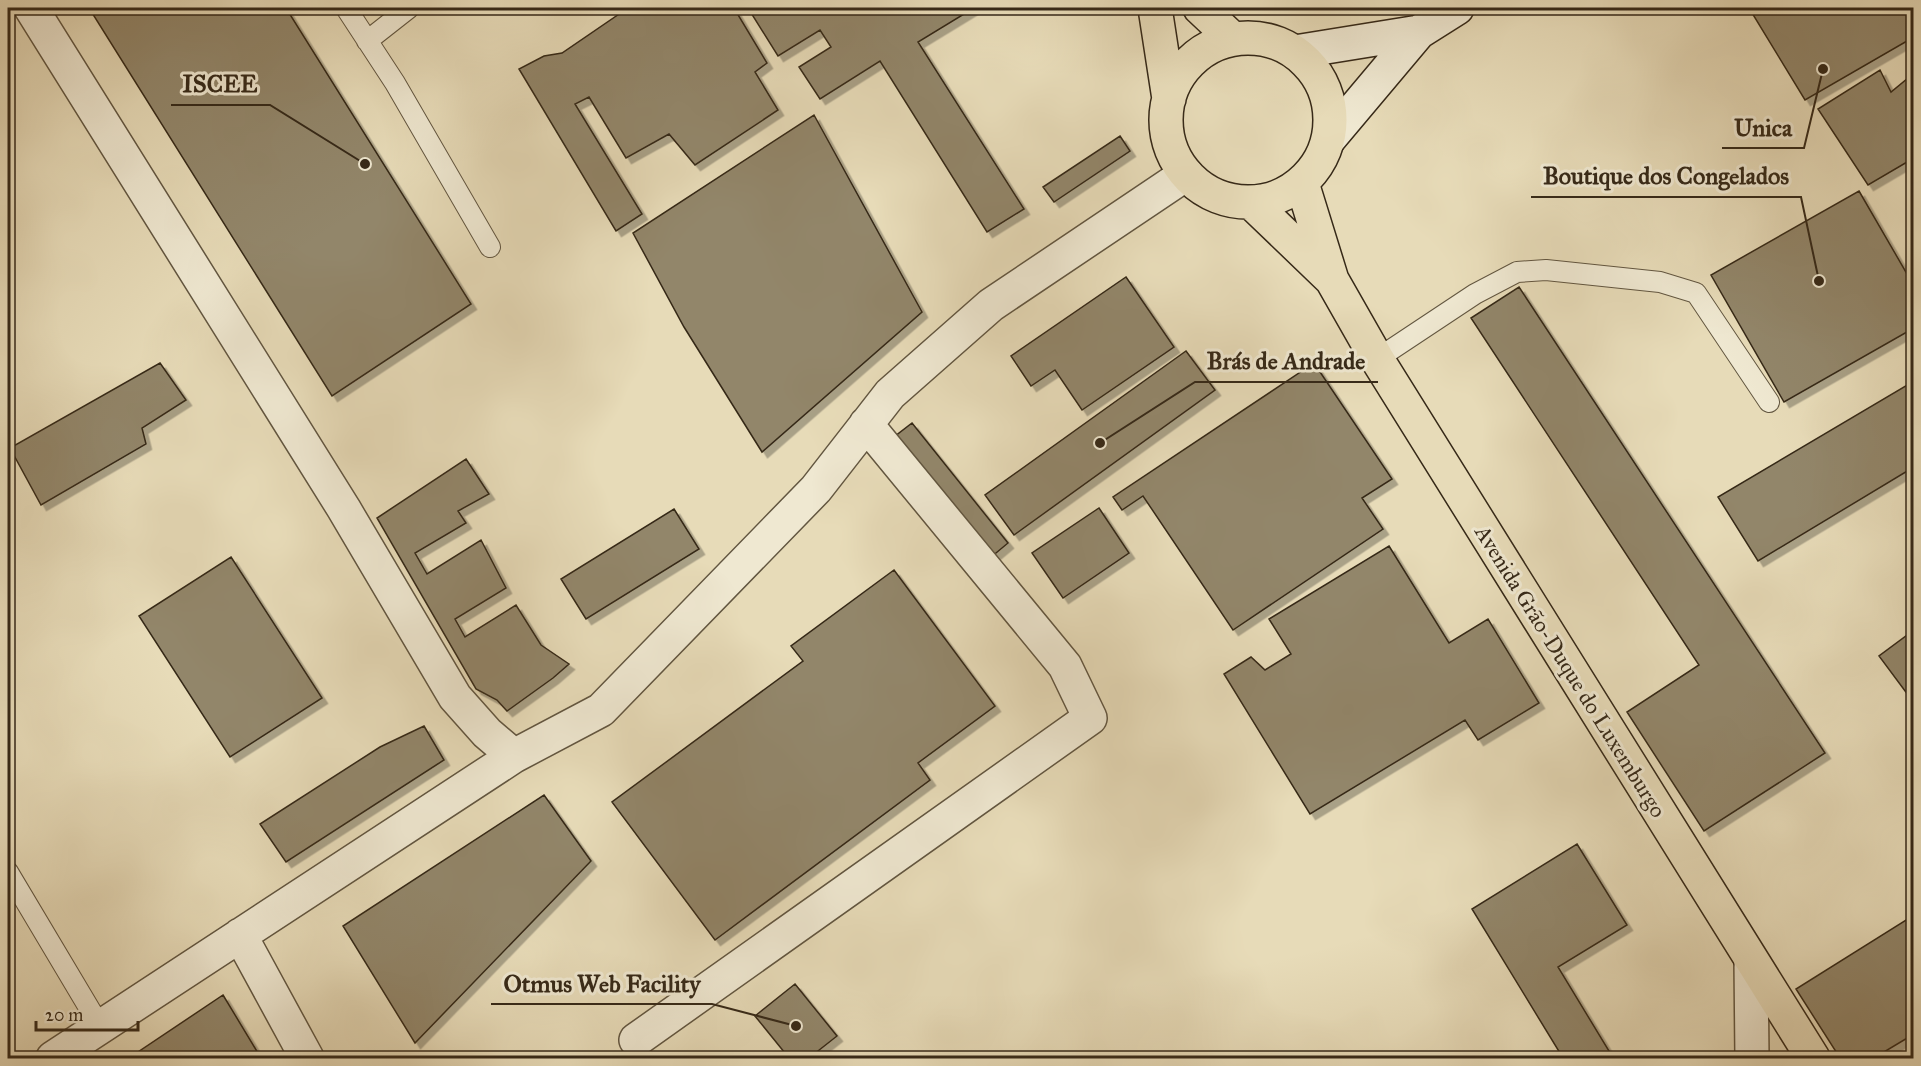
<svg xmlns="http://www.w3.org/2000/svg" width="1921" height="1066" font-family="'IM FELL Great Primer',serif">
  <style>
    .building { fill: #92866b; stroke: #362918; stroke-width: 1.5; filter: url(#shadow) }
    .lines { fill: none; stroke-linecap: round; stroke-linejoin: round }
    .lane-casing { stroke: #625640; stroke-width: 22 }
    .street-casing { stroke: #625640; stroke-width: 36 }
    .secondary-casing { stroke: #362918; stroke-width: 36 }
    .primary-casing { stroke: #362918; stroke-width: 36 }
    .lane { stroke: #efe8d1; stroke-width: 20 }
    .street { stroke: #efe8d1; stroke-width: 33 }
    .secondary { stroke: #efe8d1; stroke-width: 33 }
    .primary { stroke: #e7dbb8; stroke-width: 33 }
    .labels { text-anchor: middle; stroke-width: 6; stroke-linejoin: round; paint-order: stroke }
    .street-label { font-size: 22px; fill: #362918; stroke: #efe8d1 }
    .leader { fill: none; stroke: #362918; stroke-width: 2 }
    .callout-dot { fill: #362918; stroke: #efe8d1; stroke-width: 2 }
    .callout-label { font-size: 24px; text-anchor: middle; font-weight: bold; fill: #362918; stroke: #efe8d1; stroke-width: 6; stroke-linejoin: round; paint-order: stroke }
  </style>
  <defs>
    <filter id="shadow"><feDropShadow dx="5.5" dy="5.5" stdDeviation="0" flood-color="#0004"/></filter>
  </defs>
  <rect width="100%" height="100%" fill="#e7dbb8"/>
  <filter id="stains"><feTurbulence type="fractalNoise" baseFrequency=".00333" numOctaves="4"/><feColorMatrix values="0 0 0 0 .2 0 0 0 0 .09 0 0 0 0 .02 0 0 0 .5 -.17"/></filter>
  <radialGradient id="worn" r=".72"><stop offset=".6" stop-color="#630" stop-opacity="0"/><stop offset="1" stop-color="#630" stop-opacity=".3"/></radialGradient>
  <path class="building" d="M89,8H286L471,304L332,396Z
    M628,8H734L767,63L755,72L778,110L695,165L669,134L626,158L589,97L575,104L642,214L616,231L519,69L544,56L562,53Z
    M748,8H974L918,42L1024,209L987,232L880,61L820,99L799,67L831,47L820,30L778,56Z
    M1749,8H1905L1914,21V37L1805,100Z
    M1914,69V158L1868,185L1818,109L1880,70L1891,92L1908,78Z
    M814,115L922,312L762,452L684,327L633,233Z
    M1120,136L1130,151L1054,202L1043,187Z
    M1859,191L1914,286V328L1784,402L1711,275Z
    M1126,277L1174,347L1082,410L1055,370L1031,386L1011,356Z
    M1519,287L1825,753L1704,831L1627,712L1699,665L1471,318Z
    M1186,351L1215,390L1014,535L985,495Z
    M160,363L186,400L142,428L146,444L41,505L10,448Z
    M1314,363L1392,479L1362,498L1383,529L1233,630L1143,496L1122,510L1113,497Z
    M1914,381V467L1758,561L1718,497Z
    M912,423L1008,543L990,558L894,437Z
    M466,459L489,494L458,511L466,523L415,553L427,574L481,540L506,588L455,619L465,637L516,605L541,645L569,664L553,678L507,711L497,700L476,689L377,518Z
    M1099,508L1129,553L1063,598L1032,553Z
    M674,509L699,549L586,619L561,579Z
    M1389,546L1449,643L1488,619L1539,703L1478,740L1465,720L1310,814L1224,674L1251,657L1265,670L1291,654L1269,619Z
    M231,557L322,698L230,757L139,616Z
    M894,570L995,706L918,763L930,780L715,940L612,802L803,661L791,646Z
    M1914,630V703L1879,656Z
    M424,726L444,760L286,862L260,824L380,747Z
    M544,795L591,861L415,1043L343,926Z
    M1577,844L1627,925L1558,967L1609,1051L1597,1058H1563L1472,909Z
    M1914,915V1034L1874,1058H1840L1796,989Z
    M795,984L837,1036L809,1058H789L755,1016Z
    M223,995L261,1058H129Z"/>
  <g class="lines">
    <defs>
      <path id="lane" d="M346,8L395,83L490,247
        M367,41L409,8
        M1377,359L1475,294L1517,272L1546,270L1660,282L1696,293L1769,402
        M8,872L101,1028"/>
      <path id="street" d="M31,8L344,509L455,697L487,733L514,756
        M240,935L307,1058
        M1751,960L1752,1058
        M636,1040L1090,718L1065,666L866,424
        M53,1058L514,756L601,710L816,489L890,394L991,305L1186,174"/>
      <path id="secondary" d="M1295,52L1419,32
        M1329,139L1419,32L1457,8"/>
      <path id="primary" d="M1155,8L1169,99
        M1200,8L1233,39
        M1166 120a82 82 0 1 1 164 0a82 82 0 1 1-164 0Z
        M1302,183L1332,280L1377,359L1813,1058
        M1252,203L1330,278"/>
    </defs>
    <use href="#lane" class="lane-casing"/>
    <use href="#street" class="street-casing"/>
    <use href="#secondary" class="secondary-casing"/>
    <use href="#primary" class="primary-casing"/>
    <use href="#lane" class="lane"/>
    <use href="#street" class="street"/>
    <use href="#secondary" class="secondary"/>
    <use href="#primary" class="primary"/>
  </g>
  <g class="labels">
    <g class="street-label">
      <text transform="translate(1571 671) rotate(58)" y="8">Avenida Grão-Duque do Luxemburgo</text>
    </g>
  </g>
  <path class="leader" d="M365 164L270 105H171M1823 69L1804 148H1722M1819 281L1801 197H1531M1100 443L1195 382H1378M796 1026L712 1004H491"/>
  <g class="callout-dot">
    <circle cx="365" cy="164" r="6"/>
    <circle cx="1823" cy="69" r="6"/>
    <circle cx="1819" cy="281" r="6"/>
    <circle cx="1100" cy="443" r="6"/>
    <circle cx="796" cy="1026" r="6"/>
  </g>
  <g class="callout-label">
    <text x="220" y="92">ISCEE</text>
    <text x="1763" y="136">Unica</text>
    <text x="1666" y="184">Boutique dos Congelados</text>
    <text x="1286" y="369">Brás de Andrade</text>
    <text x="602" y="992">Otmus Web Facility</text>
  </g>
  <rect width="1921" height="1066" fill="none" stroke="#e7dbb8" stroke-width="30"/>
  <rect x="9" y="9" width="1903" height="1048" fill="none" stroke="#362918" stroke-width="3"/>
  <rect x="15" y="15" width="1891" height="1036" fill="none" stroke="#362918" stroke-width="1.5"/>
  <path d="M36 1021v9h102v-9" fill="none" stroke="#362918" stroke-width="3"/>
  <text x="45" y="1021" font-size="18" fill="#362918" stroke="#efe8d1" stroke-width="4.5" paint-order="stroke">20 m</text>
  <rect width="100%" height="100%" filter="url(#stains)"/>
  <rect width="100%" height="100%" fill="url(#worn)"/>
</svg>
